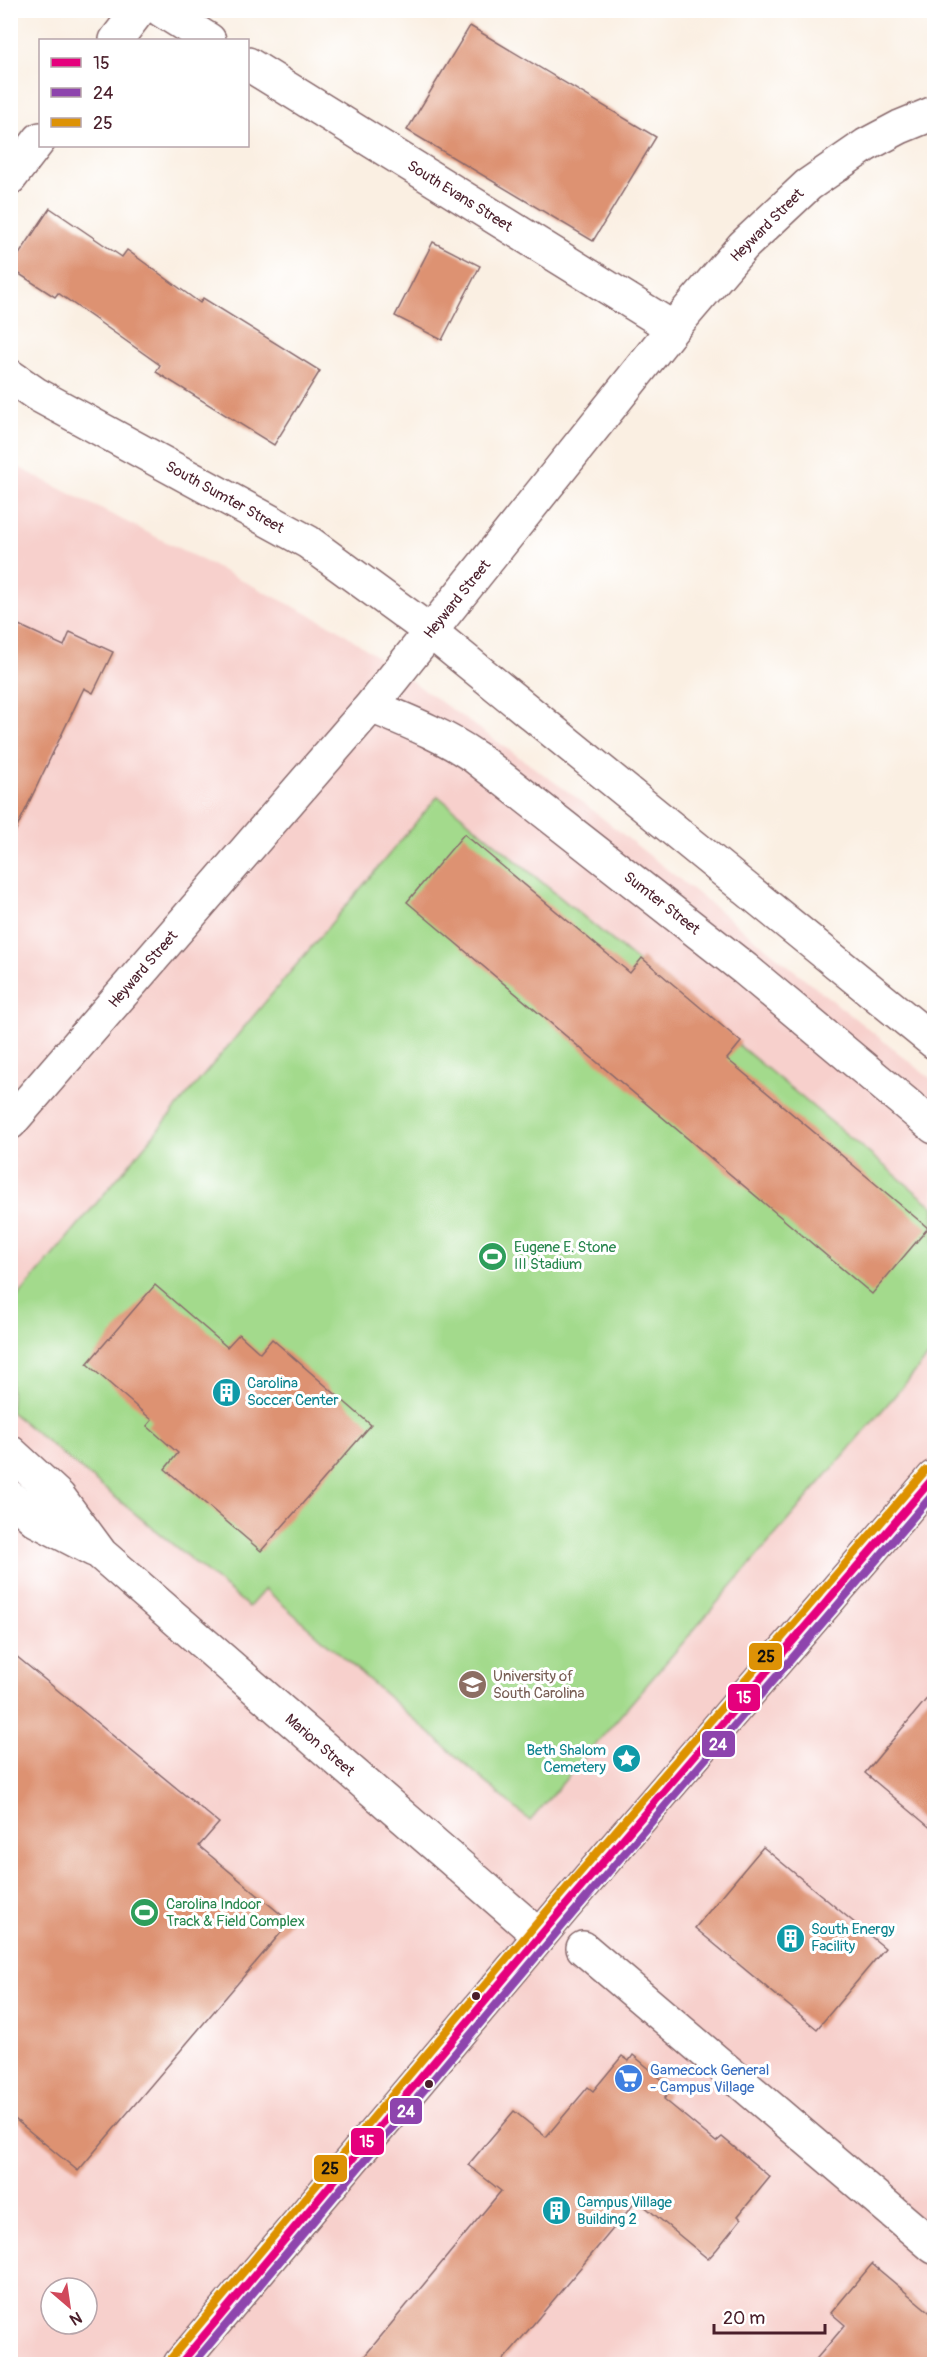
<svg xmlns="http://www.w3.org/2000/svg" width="945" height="2375" font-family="Pangolin,sans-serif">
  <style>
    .built { fill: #f7d0cc; fill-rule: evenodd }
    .green { fill: #a3da8c; stroke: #767c5c; stroke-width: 1.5 }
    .building { fill: #dd9272 }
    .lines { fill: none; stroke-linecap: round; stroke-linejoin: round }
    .minor-casing { stroke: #88686b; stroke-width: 36 }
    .minor { stroke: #fff; stroke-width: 33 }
    .bus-1-casing { stroke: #fff; stroke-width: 12 }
    .bus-2-casing { stroke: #fff; stroke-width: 12 }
    .bus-3-casing { stroke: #fff; stroke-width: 12 }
    .bus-1 { stroke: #e5007d; stroke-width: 8 }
    .bus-2 { stroke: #8e44ad; stroke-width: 8 }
    .bus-3 { stroke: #dd9206; stroke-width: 8 }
    .bus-dot { fill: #4a1f2b; stroke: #fff; stroke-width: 2 }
    .labels { text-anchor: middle; stroke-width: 6; stroke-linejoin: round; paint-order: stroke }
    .street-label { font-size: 15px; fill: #4a1f2b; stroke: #fff }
    .leisure-label { font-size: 15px; fill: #27864d; stroke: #fff; text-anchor: start }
    .culture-label { font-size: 15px; fill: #0d838f; stroke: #fff; text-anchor: start }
    .education-label { font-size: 15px; fill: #785e54; stroke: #fff; text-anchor: start }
    .shop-label { font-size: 15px; fill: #366cbe; stroke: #fff; text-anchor: start }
    .line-badge { stroke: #fff; stroke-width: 2 }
    .badge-label { font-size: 16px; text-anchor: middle; font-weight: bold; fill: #fff }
    .pale-badge-label { font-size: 16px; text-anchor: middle; font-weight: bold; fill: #111 }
  </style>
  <rect width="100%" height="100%" fill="#fff"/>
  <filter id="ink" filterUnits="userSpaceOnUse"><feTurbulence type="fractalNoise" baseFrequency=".0167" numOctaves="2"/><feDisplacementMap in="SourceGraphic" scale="12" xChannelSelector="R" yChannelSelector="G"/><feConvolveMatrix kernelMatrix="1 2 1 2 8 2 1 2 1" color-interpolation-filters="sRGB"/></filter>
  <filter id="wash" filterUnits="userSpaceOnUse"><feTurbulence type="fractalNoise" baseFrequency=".008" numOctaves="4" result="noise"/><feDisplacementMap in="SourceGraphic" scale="24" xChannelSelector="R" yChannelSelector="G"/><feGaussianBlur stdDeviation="1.35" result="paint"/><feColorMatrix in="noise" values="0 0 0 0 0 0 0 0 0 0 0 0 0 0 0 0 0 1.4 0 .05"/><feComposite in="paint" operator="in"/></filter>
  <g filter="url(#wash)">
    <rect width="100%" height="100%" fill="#faefe2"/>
    <path class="built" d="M10,463L338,629L577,798L934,1081V2364H11ZM51,2288H87V2324H51Z"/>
    <path class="green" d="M438,796L934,1207V1350L530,1821L265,1589L249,1607L11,1412V1305Z"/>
    <g id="blocks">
      <path class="building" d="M470,26L656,137L593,241L407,130Z
        M50,208L122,257L127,250L200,303L203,298L320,371L274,445L156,372L160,365L58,293L55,297L10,268Z
        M433,242L480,266L442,340L395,316Z
        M10,621L64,646L70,632L113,652L93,693L84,688L10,842Z
        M464,834L630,973L642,958L707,1013L741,1042L727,1059L928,1228L872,1294L407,902Z
        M155,1285L227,1347L239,1334L260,1353L272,1339L371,1425L261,1551L165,1469L178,1453L147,1426L152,1420L87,1364Z
        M10,1651L219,1823L199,1846L290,1922L78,2171L10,2115Z
        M934,1690V1831L865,1773Z
        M763,1847L885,1948L817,2029L695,1928Z
        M633,2055L666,2083L661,2088L668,2094L664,2099L716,2142L722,2137L770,2177L738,2216L741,2219L717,2249L708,2259L637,2200L500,2364H358L501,2191L468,2165L514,2111L546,2137L588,2087L593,2091L622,2056L629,2061Z
        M872,2264L934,2316V2364H812L845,2325L831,2313Z"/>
    </g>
  </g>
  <g filter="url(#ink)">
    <use href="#blocks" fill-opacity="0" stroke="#88686b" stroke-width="1.5"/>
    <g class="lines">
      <defs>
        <path id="minor" d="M161,10L209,40
          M116,40L139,10
          M248,64L673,328
          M10,178L40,139
          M10,376L36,394L308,542L431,632L934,1042
          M371,706C407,721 443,735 475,757L745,969L934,1127
          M10,1123L371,706L673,328L743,246L808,185L866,145L900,127L934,113
          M10,1452L59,1497L101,1554L540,1936
          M10,1497L36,1520L94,1550
          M583,1948L934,2247
          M180,2364L566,1905L934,1477"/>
      </defs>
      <use href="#minor" class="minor-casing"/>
      <use href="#minor" class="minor"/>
      <defs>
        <path id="bus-1" d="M180,2364L566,1905L934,1477"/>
        <path id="bus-2" d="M193,2364L574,1912L934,1493"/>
        <path id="bus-3" d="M172,2357L558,1898L926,1470"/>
      </defs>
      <use href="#bus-1" class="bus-1-casing"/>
      <use href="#bus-2" class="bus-2-casing"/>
      <use href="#bus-3" class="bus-3-casing"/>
      <use href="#bus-1" class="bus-1"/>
      <use href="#bus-2" class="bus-2"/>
      <use href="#bus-3" class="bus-3"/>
    </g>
  </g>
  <defs>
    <symbol id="stadium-disc" viewBox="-11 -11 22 22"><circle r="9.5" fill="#2e9e5b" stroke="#fff"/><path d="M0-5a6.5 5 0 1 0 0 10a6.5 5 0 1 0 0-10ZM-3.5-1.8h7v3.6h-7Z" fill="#fff"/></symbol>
    <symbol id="building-disc" viewBox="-11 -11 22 22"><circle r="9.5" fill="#0f9aa8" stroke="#fff"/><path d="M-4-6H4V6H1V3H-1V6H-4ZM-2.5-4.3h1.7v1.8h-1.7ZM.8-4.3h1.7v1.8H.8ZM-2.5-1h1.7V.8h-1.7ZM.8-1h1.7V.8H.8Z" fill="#fff"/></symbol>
    <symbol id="university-disc" viewBox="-11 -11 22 22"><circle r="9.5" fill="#8d6e63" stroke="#fff"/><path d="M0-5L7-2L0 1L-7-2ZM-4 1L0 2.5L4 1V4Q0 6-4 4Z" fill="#fff"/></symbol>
    <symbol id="sight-disc" viewBox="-11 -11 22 22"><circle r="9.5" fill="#0f9aa8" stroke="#fff"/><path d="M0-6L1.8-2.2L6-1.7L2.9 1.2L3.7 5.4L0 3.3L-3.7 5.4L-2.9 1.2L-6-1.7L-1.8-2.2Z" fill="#fff"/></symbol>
    <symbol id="supermarket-disc" viewBox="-11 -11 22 22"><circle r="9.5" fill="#3f7fe0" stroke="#fff"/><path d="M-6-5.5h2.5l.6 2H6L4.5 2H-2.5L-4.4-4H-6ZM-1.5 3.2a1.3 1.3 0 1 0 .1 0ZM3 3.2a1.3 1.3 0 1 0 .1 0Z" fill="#fff"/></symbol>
  </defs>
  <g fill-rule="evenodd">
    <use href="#stadium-disc" x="476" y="1240" width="33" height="33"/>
    <use href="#building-disc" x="210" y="1376" width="33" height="33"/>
    <use href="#university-disc" x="456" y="1668" width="33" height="33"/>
    <use href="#sight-disc" x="610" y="1742" width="33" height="33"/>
    <use href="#stadium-disc" x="128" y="1896" width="33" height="33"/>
    <use href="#building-disc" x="774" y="1922" width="33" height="33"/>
    <use href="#supermarket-disc" x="612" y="2062" width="33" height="33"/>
    <use href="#building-disc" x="540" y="2194" width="33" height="33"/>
  </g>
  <g class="bus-dot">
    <circle cx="476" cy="1996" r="5"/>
    <circle cx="429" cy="2084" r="5"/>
  </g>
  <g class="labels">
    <g class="street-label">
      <text transform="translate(460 196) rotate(32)" y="5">South Evans Street</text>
      <text transform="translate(767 225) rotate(-45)" y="5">Heyward Street</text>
      <text transform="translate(225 497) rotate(29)" y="5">South Sumter Street</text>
      <text transform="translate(457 599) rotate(-51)" y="5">Heyward Street</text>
      <text transform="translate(662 903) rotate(38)" y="5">Sumter Street</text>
      <text transform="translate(143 969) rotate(-49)" y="5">Heyward Street</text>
      <text transform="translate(320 1745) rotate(41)" y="5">Marion Street</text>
    </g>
    <g class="leisure-label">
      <text x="514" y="1252">Eugene E. Stone<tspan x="514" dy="17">III Stadium</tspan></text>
      <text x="166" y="1909">Carolina Indoor<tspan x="166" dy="17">Track &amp; Field Complex</tspan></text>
    </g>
    <g class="culture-label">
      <text x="247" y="1388">Carolina<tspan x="247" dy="17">Soccer Center</tspan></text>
      <text x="606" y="1755" text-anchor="end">Beth Shalom<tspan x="606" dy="17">Cemetery</tspan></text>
      <text x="811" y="1934">South Energy<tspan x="811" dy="17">Facility</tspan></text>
      <text x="577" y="2207">Campus Village<tspan x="577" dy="17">Building 2</tspan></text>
    </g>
    <g class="education-label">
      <text x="493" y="1681">University of<tspan x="493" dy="17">South Carolina</tspan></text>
    </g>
    <g class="shop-label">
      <text x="650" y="2075">Gamecock General<tspan x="650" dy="17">- Campus Village</tspan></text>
    </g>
  </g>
  <g class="line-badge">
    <rect x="748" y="1642" width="35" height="29" rx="6" fill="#dd9206"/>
    <rect x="727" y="1683" width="34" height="29" rx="6" fill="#e5007d"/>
    <rect x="701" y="1730" width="35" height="28" rx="6" fill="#8e44ad"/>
    <rect x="389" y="2097" width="34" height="28" rx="6" fill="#8e44ad"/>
    <rect x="350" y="2127" width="35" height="29" rx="6" fill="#e5007d"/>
    <rect x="313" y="2154" width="35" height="29" rx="6" fill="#dd9206"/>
  </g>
  <g class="badge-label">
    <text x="744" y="1703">15</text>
    <text x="718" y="1750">24</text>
    <text x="406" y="2117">24</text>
    <text x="367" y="2147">15</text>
  </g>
  <g class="pale-badge-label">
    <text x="766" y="1662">25</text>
    <text x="330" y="2174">25</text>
  </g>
  <rect width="945" height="2375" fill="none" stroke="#fff" stroke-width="36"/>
  <rect x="39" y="39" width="210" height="108" fill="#ffffff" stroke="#b7a5aa" stroke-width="1.5"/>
  <rect x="51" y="58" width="30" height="9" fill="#e5007d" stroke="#b7a5aa" stroke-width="1.5"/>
  <text x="93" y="69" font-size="18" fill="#4a1f2b">15</text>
  <rect x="51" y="88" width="30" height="9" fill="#8e44ad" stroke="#b7a5aa" stroke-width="1.5"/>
  <text x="93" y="99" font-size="18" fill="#4a1f2b">24</text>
  <rect x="51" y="118" width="30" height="9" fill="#dd9206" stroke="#b7a5aa" stroke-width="1.5"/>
  <text x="93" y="129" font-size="18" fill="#4a1f2b">25</text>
  <g transform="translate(69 2306) rotate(151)"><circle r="28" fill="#ffffff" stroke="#b7a5aa" stroke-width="1.5"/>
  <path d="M0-4.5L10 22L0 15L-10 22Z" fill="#d1495b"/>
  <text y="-9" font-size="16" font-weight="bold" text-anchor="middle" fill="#4a1f2b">N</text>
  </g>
  <path d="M714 2324v9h111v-9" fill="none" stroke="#4a1f2b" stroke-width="3"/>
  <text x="723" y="2324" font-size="18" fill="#4a1f2b" stroke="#ffffff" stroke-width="4.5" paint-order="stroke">20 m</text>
</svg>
